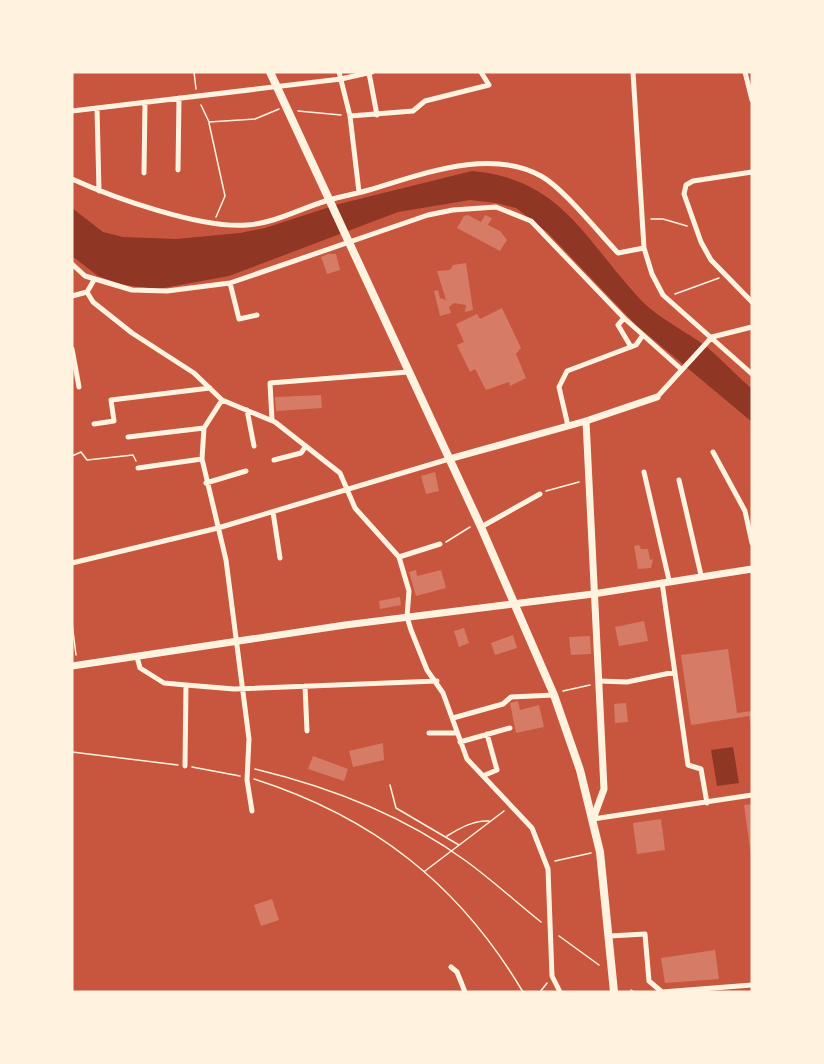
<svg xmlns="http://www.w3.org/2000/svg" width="824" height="1064" font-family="'Asap Condensed',sans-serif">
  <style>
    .water { fill: #8f3625 }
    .building { fill: #d67c66 }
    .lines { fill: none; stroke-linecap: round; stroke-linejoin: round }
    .path { stroke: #fff3e0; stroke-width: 1.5 }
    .minor { stroke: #fff3e0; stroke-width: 5 }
    .tertiary { stroke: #fff3e0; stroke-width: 7 }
    .secondary { stroke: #fff3e0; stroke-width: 8 }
  </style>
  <rect width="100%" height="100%" fill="#c8553d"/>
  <path class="water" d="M472,171C561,179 584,238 638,297C658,319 685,330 708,348C723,361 737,376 752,389V422L636,325L547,232L516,208L496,203L470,200L398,212L229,276L158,289L123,285L98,276L72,256V208L103,232L123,237L176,239L240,233L265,228L339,204Z
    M733,747L739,783L717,786L711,750Z"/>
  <path class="building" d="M468,215L481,222L485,215L492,218L488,225L500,231L507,240L500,251L457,228L464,216Z
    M328,254H336L340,270L327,274L321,257Z
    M466,263L473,310L465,312L466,305L454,303L449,307L451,313L440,316L434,291L438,290L440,298L446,300L437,271L450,270L453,265Z
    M502,308L521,348L516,354L526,378L510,386L509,382L486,390L475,369L470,372L457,345L464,342L456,324L477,314L480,319Z
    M321,395L322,408L276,411L275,397Z
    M435,472L439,491L426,494L421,476Z
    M639,545L641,549H648L650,560L653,559L651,568L638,569L634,546Z
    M416,570L417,576L441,570L446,588L416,596L409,572Z
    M400,597L401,605L380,609L379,601Z
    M644,621L648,641L619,646L615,627Z
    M464,628L469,643L459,647L454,631Z
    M513,635L517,648L495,655L491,643Z
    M590,636L591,654L571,655L569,637Z
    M728,649L737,713L752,711V729L749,716L691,725L681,655Z
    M518,701L520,710L539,705L544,727L516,733L510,703Z
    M626,703L628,722L615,723L614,704Z
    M383,743L384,760L353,767L349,751Z
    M313,756L348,769L344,781L308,769Z
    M752,804V855H751L744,805Z
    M661,819L665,850L637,854L633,823Z
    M272,899L279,920L261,926L254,905Z
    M715,950L719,979L665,983L661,958Z"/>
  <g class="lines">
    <path class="path" d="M194,72L196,89
      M201,105L209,122L255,119L279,109
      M298,111L341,115
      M209,123L225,196L216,217
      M651,219H663L687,226
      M675,294L719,278
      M72,456L81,452L87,460L133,455L136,461
      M546,491L579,482
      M446,542L470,527
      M72,623L76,655
      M563,691L590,685
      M72,752L178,765
      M192,767L240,776
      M255,769C330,787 403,815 466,861C492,880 516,902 541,922
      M254,779C373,817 459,884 523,992
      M390,785L396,808L459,845
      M447,836C460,828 474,820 489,821
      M555,861L591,853
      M425,871L504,811
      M559,936L599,965
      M631,990L634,992
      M540,992L547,983"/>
    <path class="minor" d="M339,72L350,116L359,192
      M633,72L644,248L652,274L663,295L752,374
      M745,72L752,100
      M369,73L377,115
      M97,108L99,191
      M72,111L341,79L372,72
      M350,116L413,111L425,101L489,85L481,72
      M178,170L179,98
      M752,172L693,181L686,185L684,194L701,242L711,260L752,302
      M144,173L145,102
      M72,179C114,198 202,229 247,225C276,223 301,208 329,200C342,196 356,194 369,190C421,175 489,147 541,176C563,188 599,233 618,253L644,248
      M72,264L85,276L132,290L167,291L230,283L428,215L453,210L496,207L531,221L624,318L681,369
      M230,283L239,319L257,315
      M87,292L93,302L132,333L194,373L222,400L275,422L340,473L355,508L399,557L409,591L407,617L411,630L427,670L443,693L467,759L532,828L548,869L552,976L560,992
      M72,296L87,292L94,280
      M624,318L618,325L631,347
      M72,349L79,387
      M657,397L712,337L752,327
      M222,400L204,428L202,459L226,560L249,739L247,780L252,811
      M247,410L254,446
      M272,420L270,383L408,372
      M94,424L114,421L111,400L210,388
      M568,426L559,387L567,371L636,345L643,335
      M128,437L204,428
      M713,452L745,511L752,543
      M274,460L301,453L306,446
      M138,468L202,459
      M644,472L669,580
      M679,480L701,575
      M206,483L246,471
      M273,512L280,558
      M481,527L540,494
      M399,557L440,544
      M72,563L218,528L449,459
      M662,582L688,765L701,769L707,803
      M137,657L140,668L164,683L186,685L234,689L437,681
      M599,681L627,682L675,672
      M305,686L307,731
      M453,718L503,704L511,697L554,695
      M429,733H457
      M460,742L510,728
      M185,766L186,685
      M485,775L497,770L487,734
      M593,819L752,795
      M610,936L645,934L649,981L662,992L752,985
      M451,967L457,972L465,992"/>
    <path class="tertiary" d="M586,421L604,789L593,819
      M449,459L586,421L657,397
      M72,666L345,625L593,594L752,569"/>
    <path class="secondary" d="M270,72L481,527L554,695L580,770L600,852L614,992"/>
  </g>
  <rect width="824" height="1064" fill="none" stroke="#fff3e0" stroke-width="147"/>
</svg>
